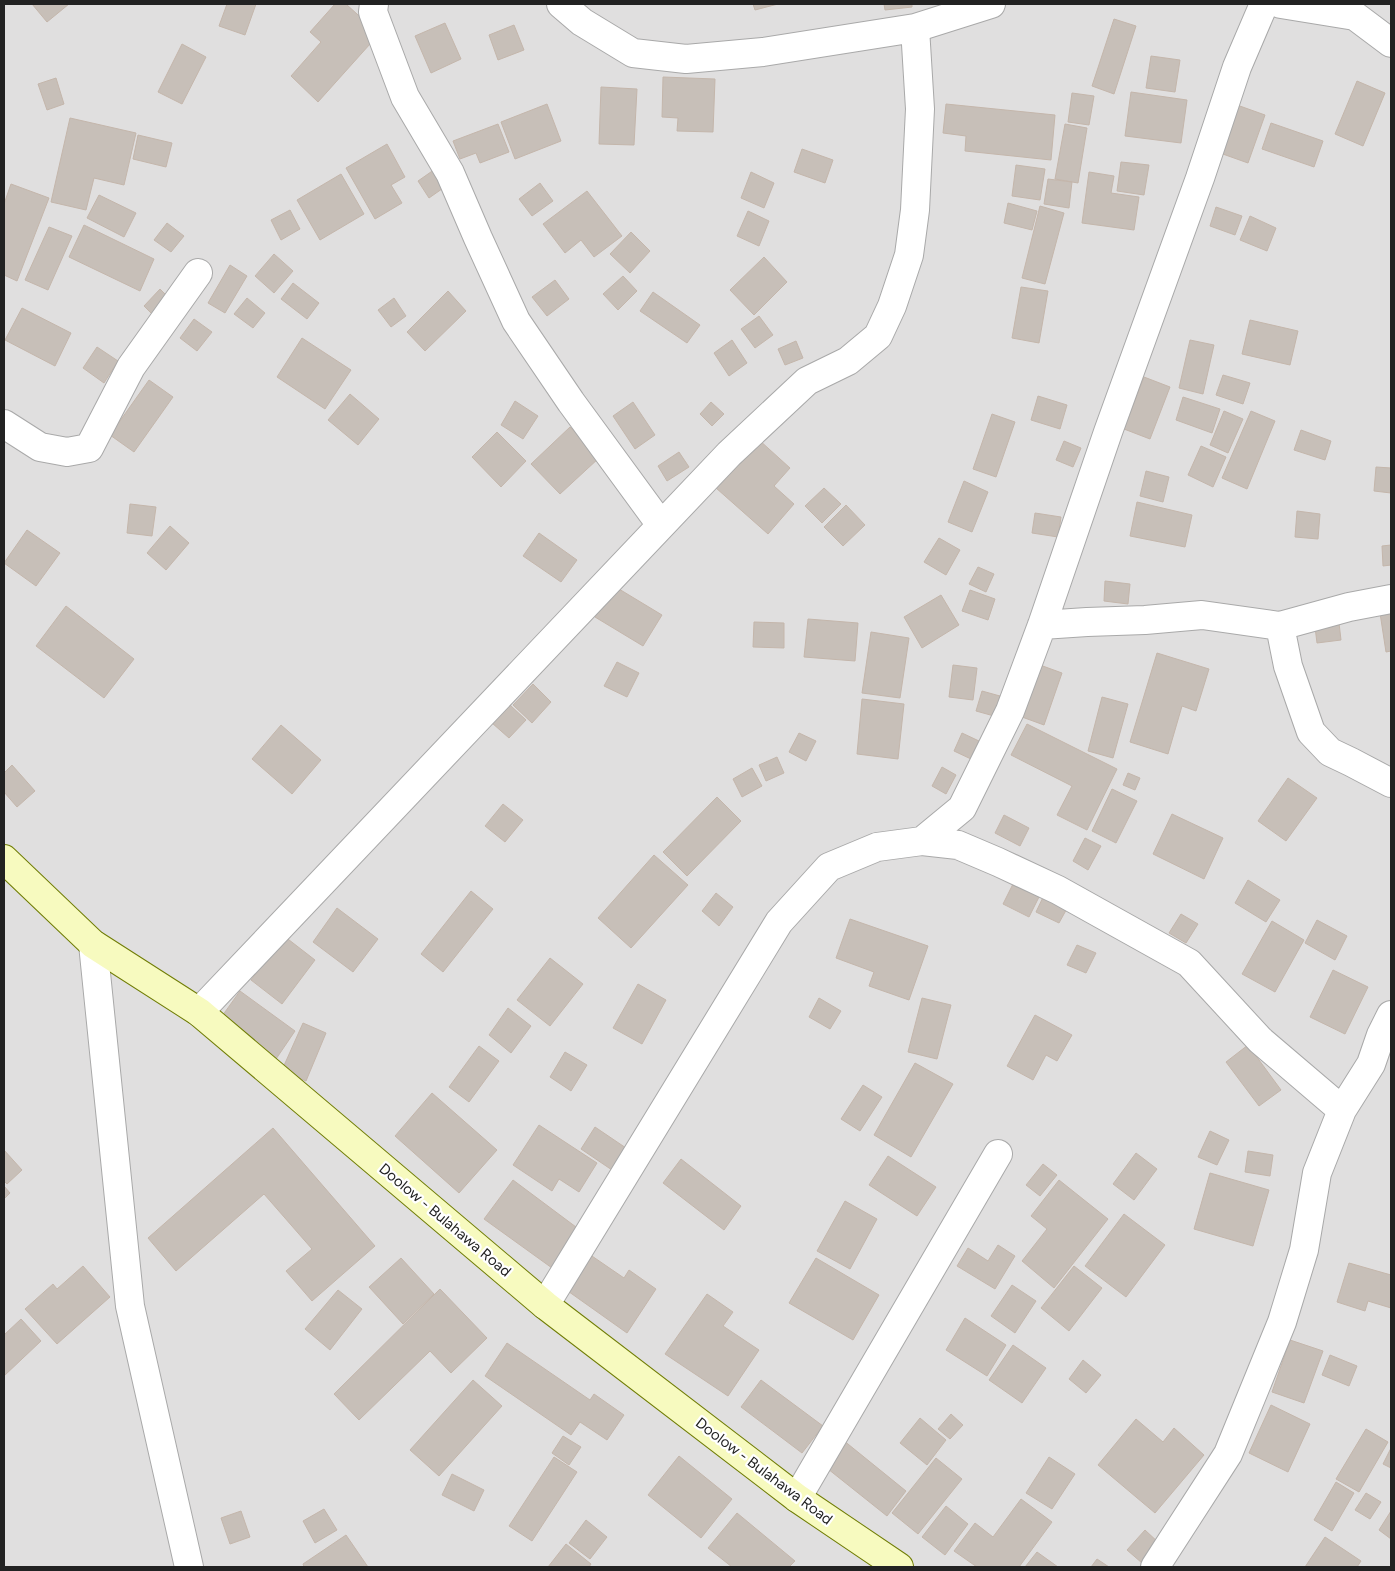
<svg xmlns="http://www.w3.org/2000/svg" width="1395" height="1571" font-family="Figtree,sans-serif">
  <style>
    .residential { fill: #e0dfdf }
    .building { fill: #c7bfb8; stroke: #c4b6ab }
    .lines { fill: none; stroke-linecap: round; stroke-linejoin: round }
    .minor-casing { stroke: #a9a9a9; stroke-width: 30 }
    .secondary-casing { stroke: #707d05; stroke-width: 30 }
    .minor { stroke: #fff; stroke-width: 28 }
    .secondary { stroke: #f7fabf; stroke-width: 28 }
    .labels { text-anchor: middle; stroke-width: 4.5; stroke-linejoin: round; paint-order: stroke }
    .street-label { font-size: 15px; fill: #222; stroke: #fff }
  </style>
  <rect width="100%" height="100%" fill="#f2efe9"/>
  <path class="residential" d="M4,4H1391V1567H4Z"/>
  <path class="building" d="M32,4H69L47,22Z
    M227,4H256L245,35L219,26Z
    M335,4H346L379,34L318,102L291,76L321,42L310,32Z
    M753,4H778L755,10Z
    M884,4H912V7L885,10Z
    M1114,19L1136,26L1114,94L1092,86Z
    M445,23L461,59L431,73L415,36Z
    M514,25L524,50L498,60L489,35Z
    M182,44L206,57L182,104L158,92Z
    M1151,56L1180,60L1175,92L1146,88Z
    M663,77L715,79L713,132L677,131L678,118L662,117Z
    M56,78L64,104L47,110L38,84Z
    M1357,81L1385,93L1363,146L1335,134Z
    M601,87L637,89L634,145L599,144Z
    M1131,92L1187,100L1181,143L1125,136Z
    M1072,93L1094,96L1089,125L1068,122Z
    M547,104L561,141L515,159L501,122Z
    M946,104L1055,115L1051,160L965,151L966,136L943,133Z
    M1237,105L1265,115L1248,163L1220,153Z
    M70,118L136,133L124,185L94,178L86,210L51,202Z
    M1271,123L1323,141L1314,167L1262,149Z
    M498,124L509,152L480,163L476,153L460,159L453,141Z
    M1065,124L1087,128L1078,183L1055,179Z
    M138,135L172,143L166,167L133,159Z
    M387,144L405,177L391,185L402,203L375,219L346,168Z
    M802,149L833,160L825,183L794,172Z
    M1121,162L1149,165L1144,195L1117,191Z
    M1016,165L1045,169L1040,200L1012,196Z
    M438,167L449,184L429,198L418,181Z
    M751,172L774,183L764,208L741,198Z
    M1089,172L1114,176L1111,193L1139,197L1134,230L1082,223Z
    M341,174L364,214L320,240L297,200Z
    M1048,179L1072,182L1069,208L1044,204Z
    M540,183L553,201L532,216L519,199Z
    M11,184L49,198L17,281L4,275V204Z
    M587,191L622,236L594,257L581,240L565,253L543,224Z
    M99,195L136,213L124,237L87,218Z
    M1008,203L1037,211L1032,230L1004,223Z
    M1040,206L1064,213L1045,284L1022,278Z
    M1216,207L1242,216L1235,235L1210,226Z
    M290,210L300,229L281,240L271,220Z
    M748,211L769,221L759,246L737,236Z
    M1250,216L1276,228L1267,251L1240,240Z
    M167,223L184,236L171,252L154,240Z
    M84,225L154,259L140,291L69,257Z
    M49,227L72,236L48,290L25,280Z
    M631,232L650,251L630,273L610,254Z
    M274,254L293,271L274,293L255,276Z
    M764,257L787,282L754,315L730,290Z
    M230,265L247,276L225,313L208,303Z
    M623,276L637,291L618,310L603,294Z
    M555,280L569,299L547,316L532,297Z
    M293,283L319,303L307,319L281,299Z
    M1021,287L1048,291L1039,343L1012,338Z
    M160,289L172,301L156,318L144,306Z
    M448,291L466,311L425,351L407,332Z
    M653,292L700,325L687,343L640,311Z
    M247,298L265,313L253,328L234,314Z
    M394,298L406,316L391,327L378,310Z
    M22,308L71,333L55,366L5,340Z
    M759,316L773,335L755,348L741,329Z
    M194,319L212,332L197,351L180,338Z
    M1250,320L1298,331L1290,365L1242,354Z
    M302,338L351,370L325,409L277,377Z
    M732,340L747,363L729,376L714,353Z
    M1190,340L1214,345L1203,394L1179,388Z
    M796,341L803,358L785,365L778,349Z
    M97,347L118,361L104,383L83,368Z
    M1223,375L1250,383L1243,404L1216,395Z
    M1144,377L1170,387L1150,439L1124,429Z
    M149,380L173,397L134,452L110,435Z
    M350,394L379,419L358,445L328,420Z
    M1038,396L1067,405L1060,429L1031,420Z
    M1183,397L1220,409L1212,433L1176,420Z
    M515,401L538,416L523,439L501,425Z
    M633,402L655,435L635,449L613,416Z
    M711,402L724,414L712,426L700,414Z
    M1224,411L1243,419L1228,453L1210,445Z
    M1251,411L1275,421L1247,489L1222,478Z
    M992,414L1015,422L996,477L973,469Z
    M570,427L599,458L560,494L531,464Z
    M1301,430L1331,441L1325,460L1294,450Z
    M497,432L526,461L501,487L472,457Z
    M758,439L790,468L774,486L794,504L768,534L716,488Z
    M1064,441L1081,448L1073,467L1056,460Z
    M1201,446L1226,457L1213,487L1188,475Z
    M679,452L689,467L667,481L658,466Z
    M1376,467L1391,468V493L1374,491Z
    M1146,471L1169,477L1163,502L1140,496Z
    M964,481L988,492L972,532L948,522Z
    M824,488L841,504L822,523L805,506Z
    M1137,502L1192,515L1185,547L1130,536Z
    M130,504L156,507L152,536L127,533Z
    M846,505L865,525L843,546L824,527Z
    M1297,511L1320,514L1318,539L1295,537Z
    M1035,513L1061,517L1058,537L1032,533Z
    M170,526L189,543L166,570L147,553Z
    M27,530L60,553L36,586L4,563Z
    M539,533L577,560L561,582L523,556Z
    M939,538L960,550L946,575L924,562Z
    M1391,545V565L1383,566L1382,546Z
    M978,567L994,574L986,592L969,584Z
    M1105,581L1130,584L1128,604L1104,601Z
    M614,586L662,615L643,646L595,617Z
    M970,590L995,599L988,620L962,611Z
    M941,595L959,625L922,648L904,617Z
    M66,606L134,659L104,698L36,646Z
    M1391,611V651L1386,652L1380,613Z
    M808,619L858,623L855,661L804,657Z
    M754,622L784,623V648L753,647Z
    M1339,623L1341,640L1317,643L1315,627Z
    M871,632L909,638L900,698L862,693Z
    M1157,653L1209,669L1196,711L1182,706L1168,754L1130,742Z
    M617,662L639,673L627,697L604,686Z
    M953,665L977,668L973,700L949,697Z
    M1040,665L1062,673L1044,725L1022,717Z
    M533,684L551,702L532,723L513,705Z
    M982,691L1000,696L994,716L976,711Z
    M1102,697L1128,704L1113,758L1088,751Z
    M862,699L904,704L898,759L857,754Z
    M510,705L526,720L509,738L492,723Z
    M1027,724L1117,769L1087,830L1057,815L1072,786L1011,755Z
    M281,725L321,760L292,794L252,759Z
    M799,733L816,741L806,761L789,752Z
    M962,733L979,741L971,759L954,751Z
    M777,757L784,773L766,781L759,765Z
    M12,765L35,791L17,807L4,792V773Z
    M942,767L956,775L946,794L932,786Z
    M752,768L762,786L742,797L733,779Z
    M1128,773L1140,778L1135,790L1123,785Z
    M1288,778L1317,798L1286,841L1258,821Z
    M1112,789L1137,801L1116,843L1092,831Z
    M717,797L741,821L687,876L663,852Z
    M503,804L523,820L505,842L485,826Z
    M1172,814L1223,838L1204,879L1153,854Z
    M1004,815L1029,828L1020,846L995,833Z
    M1085,838L1101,846L1088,870L1073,861Z
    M654,855L688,885L631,948L598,918Z
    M1015,880L1041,893L1029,917L1003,904Z
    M1248,880L1280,900L1266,922L1235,903Z
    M471,891L493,909L443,972L421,954Z
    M1046,891L1070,903L1059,923L1036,912Z
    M716,893L733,907L719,926L702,911Z
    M337,908L378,939L353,972L313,942Z
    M1181,914L1198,924L1186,943L1169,933Z
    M850,919L928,946L909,1000L869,986L874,972L836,958Z
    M1317,920L1347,936L1335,960L1305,943Z
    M1272,921L1304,940L1275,992L1242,974Z
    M284,936L315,960L282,1004L251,980Z
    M1077,945L1096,953L1086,973L1067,965Z
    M550,958L583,984L550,1026L517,1000Z
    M1333,970L1368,987L1345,1034L1310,1017Z
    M638,984L666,1000L642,1044L613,1028Z
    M240,991L295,1031L276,1059L220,1019Z
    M819,998L841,1011L830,1029L809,1017Z
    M922,998L951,1005L937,1059L908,1052Z
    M508,1008L531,1026L511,1053L489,1035Z
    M1035,1015L1072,1035L1057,1061L1046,1055L1033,1080L1007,1066Z
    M303,1023L326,1033L306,1081L282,1070Z
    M1248,1045L1281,1090L1259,1106L1226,1062Z
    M479,1046L499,1061L469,1102L449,1087Z
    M565,1052L587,1065L571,1091L550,1077Z
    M915,1063L953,1084L911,1157L874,1135Z
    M863,1085L882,1097L860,1131L841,1119Z
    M432,1093L497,1150L459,1193L395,1136Z
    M539,1125L597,1163L579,1192L559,1179L552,1191L513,1165Z
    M595,1127L626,1148L612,1170L581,1149Z
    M273,1128L375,1246L312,1301L286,1271L312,1249L264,1194L176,1271L148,1238Z
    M1210,1131L1229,1140L1217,1165L1198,1157Z
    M4,1150L22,1170L7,1184L4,1181Z
    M1248,1151L1273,1155L1270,1176L1245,1172Z
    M1136,1153L1157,1169L1134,1200L1113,1184Z
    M888,1156L936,1187L917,1216L869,1185Z
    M681,1159L741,1206L724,1230L663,1183Z
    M1043,1164L1057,1175L1040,1196L1026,1185Z
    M1210,1173L1269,1190L1253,1246L1194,1229Z
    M513,1180L580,1230L552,1268L484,1219Z
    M1059,1180L1108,1219L1054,1288L1022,1261L1047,1229L1031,1216Z
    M4,1186L10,1193L4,1199Z
    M845,1201L877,1219L850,1269L817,1251Z
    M1124,1214L1165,1245L1126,1297L1085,1266Z
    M998,1245L1015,1256L995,1289L957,1266L968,1248L988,1261Z
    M589,1254L624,1278L629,1270L656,1289L627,1333L565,1289Z
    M401,1258L434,1294L403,1324L369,1287Z
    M816,1258L879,1295L853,1340L789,1303Z
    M1349,1263L1391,1275V1308L1368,1301L1365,1311L1337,1302Z
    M83,1266L110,1297L57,1344L25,1309L53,1284L57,1289Z
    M1074,1266L1102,1288L1069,1331L1041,1308Z
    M1012,1285L1036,1301L1015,1333L991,1316Z
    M440,1289L487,1338L451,1373L430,1351L359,1420L334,1394Z
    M338,1290L362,1309L330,1350L305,1329Z
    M707,1294L733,1312L723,1326L759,1350L728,1396L665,1354Z
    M965,1318L1006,1345L987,1376L946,1350Z
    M21,1319L41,1341L4,1376V1335Z
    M1290,1340L1323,1351L1304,1403L1272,1392Z
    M507,1343L590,1400L594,1394L624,1415L607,1440L580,1422L571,1435L485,1376Z
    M1013,1345L1046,1368L1022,1403L989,1380Z
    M1330,1355L1357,1366L1349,1386L1322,1375Z
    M1083,1360L1101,1375L1086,1393L1069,1379Z
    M473,1380L502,1406L439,1476L410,1450Z
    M761,1380L823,1426L802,1453L741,1407Z
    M1271,1405L1310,1424L1288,1472L1249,1453Z
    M951,1414L963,1425L950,1439L938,1429Z
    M920,1418L946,1440L927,1465L900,1443Z
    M1136,1419L1163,1442L1174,1428L1204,1455L1155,1513L1098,1465Z
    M1366,1429L1388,1442L1359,1492L1336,1479Z
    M563,1436L581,1447L569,1465L552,1453Z
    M843,1440L906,1491L887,1516L823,1465Z
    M1391,1448V1468L1383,1464Z
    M679,1456L732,1499L701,1538L648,1495Z
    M554,1457L577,1472L532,1541L509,1526Z
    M1049,1457L1075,1474L1052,1509L1026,1493Z
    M936,1458L962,1479L918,1534L892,1513Z
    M452,1474L484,1490L474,1511L442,1495Z
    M1336,1482L1354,1493L1332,1531L1314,1520Z
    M1366,1493L1381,1502L1370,1519L1355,1510Z
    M1021,1499L1052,1522L1019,1567H977L954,1551L975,1523L993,1537Z
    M946,1506L968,1524L945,1555L922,1537Z
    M324,1509L337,1530L315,1543L303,1521Z
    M241,1511L250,1537L230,1544L221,1518Z
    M1391,1511V1539L1379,1530Z
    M737,1513L795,1561L789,1567H732L708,1548Z
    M586,1520L607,1537L590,1559L569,1543Z
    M1145,1530L1160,1544L1142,1563L1127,1550Z
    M346,1535L368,1567H304L303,1564Z
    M1325,1537L1361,1561L1357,1567H1305Z
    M566,1544L591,1564L589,1567H548Z
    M1037,1552L1058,1567H1025Z
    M1097,1559L1109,1567H1091Z"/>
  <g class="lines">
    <defs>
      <path id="minor" d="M374,4L373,12L405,97L450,173L478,238L516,321L571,402L661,525
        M561,4L582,22L633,53L686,59L763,52L915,28L991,4
        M1281,4L1355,16L1391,43
        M4,424L40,447L67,452L89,448L131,367L198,273
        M1042,625L1087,622L1145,620L1202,615L1280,626L1349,607L1391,599
        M1280,626L1288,666L1311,732L1330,752L1351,762L1391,783
        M922,841L958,845L998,862L1058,890L1189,963L1260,1040L1342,1110
        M93,944L130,1306L189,1567
        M199,1012L729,454L807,381L848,361L878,336L892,306L909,255L915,210L920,109L915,28
        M545,1305L779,922L829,867L877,847L922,841L962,808L1010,711L1042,625L1108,432L1200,178L1237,67L1264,4
        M797,1498L998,1154
        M1155,1567L1228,1454L1282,1322L1304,1250L1317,1173L1342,1110L1371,1064L1381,1035L1391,1015"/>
      <path id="secondary" d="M4,859L93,944L199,1012L545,1305L797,1498L899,1567"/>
    </defs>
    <use href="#minor" class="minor-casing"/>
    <use href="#secondary" class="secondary-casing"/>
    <use href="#minor" class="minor"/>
    <use href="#secondary" class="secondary"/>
  </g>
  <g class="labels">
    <g class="street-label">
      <text transform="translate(445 1220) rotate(40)" y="5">Doolow - Bulahawa Road</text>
      <text transform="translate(764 1471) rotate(37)" y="5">Doolow - Bulahawa Road</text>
    </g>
  </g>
  <rect width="1395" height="1571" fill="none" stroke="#222222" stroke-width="10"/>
</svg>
